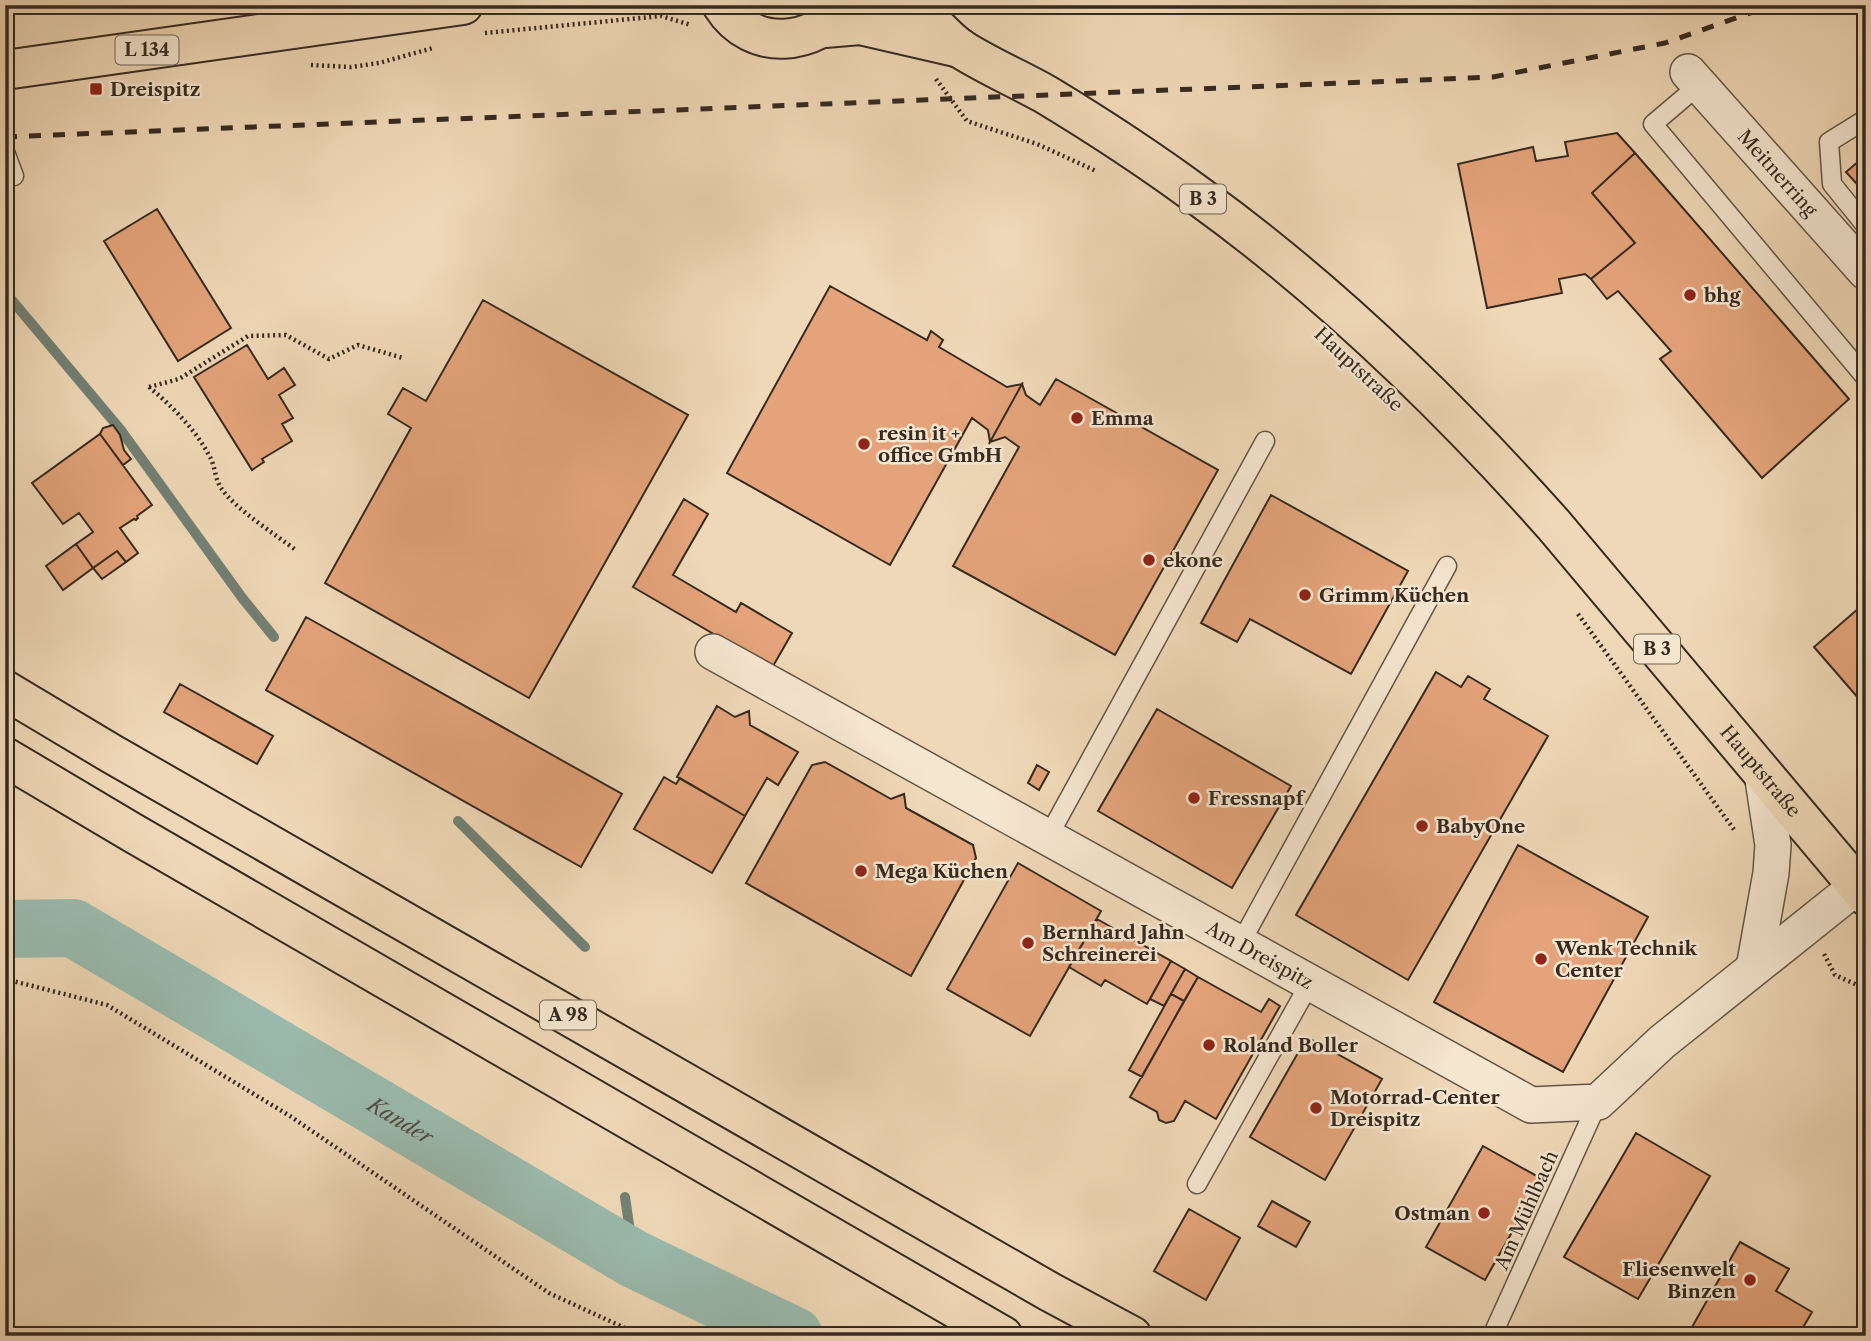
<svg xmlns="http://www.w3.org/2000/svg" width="1871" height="1341" font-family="'Libre Caslon Text',serif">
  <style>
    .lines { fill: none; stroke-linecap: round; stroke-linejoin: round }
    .stream { stroke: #728075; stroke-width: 10 }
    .river { stroke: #9abaad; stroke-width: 58 }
    .building { fill: #e4a37a; stroke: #362a20; stroke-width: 2 }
    .lane-casing { stroke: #645646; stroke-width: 21 }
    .street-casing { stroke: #645646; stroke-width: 38 }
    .primary-casing { stroke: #362a20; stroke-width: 42 }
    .highway-casing { stroke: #362a20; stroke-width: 42 }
    .path { stroke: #362a20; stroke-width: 4.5; stroke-dasharray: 2 3.5; stroke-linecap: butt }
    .lane { stroke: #f5e6d0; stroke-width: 18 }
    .street { stroke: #f5e6d0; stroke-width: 35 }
    .primary { stroke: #efd8b7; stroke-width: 38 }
    .highway { stroke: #efd8b7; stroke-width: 38 }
    .rail { stroke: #362a20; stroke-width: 5; stroke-dasharray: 12 12; stroke-linecap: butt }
    .poi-dot { fill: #8f2418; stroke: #f5e6d0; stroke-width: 2.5 }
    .labels { text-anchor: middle; stroke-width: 5; stroke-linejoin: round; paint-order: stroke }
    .shield { fill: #f5e6d0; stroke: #6f6255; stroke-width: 2 }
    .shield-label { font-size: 18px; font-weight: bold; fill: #362a20 }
    .poi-label { font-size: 19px; font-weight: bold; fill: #362a20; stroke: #f5e6d0; text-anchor: start }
    .street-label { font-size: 19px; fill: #362a20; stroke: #f5e6d0 }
    .water-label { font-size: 21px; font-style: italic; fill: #4f4e43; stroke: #f5e6d0 }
  </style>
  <rect width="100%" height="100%" fill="#efd8b7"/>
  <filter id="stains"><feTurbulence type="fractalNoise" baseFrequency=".00286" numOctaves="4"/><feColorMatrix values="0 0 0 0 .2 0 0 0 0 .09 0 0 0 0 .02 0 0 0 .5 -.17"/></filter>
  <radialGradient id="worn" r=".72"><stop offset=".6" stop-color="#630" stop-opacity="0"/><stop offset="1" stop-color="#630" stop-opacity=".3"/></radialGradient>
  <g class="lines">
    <path class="stream" d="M5,292L120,429L243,599L274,637
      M458,821L585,947
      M625,1197L634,1259"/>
    <path class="river" id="s1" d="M5,929L73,928L634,1259L794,1336"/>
  </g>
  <path class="building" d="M1617,133L1635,153L1592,193L1635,243L1591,279L1585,274L1559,279L1562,293L1487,308L1458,164L1533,147L1536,161L1568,156L1565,142Z
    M1635,153L1849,399L1762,478L1660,359L1671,351L1618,291L1607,299L1591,279L1635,243L1592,193Z
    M1866,155V194L1846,172Z
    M157,209L231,328L178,361L104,241Z
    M830,286L927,340L931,331L943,340L939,347L1007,387L1022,384L990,442L988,430L972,418L890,565L727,473Z
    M483,300L688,415L529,698L325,583L411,428L388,414L403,388L426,401Z
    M247,345L268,379L284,368L295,385L279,395L293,418L282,424L292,441L262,459L264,462L252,470L194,377Z
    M1056,379L1218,470L1115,655L953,566L1019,447L1005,437L990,442L1022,384L1026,395L1040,405Z
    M113,425L120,435L124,450L131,459L123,465L100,434L103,428Z
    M100,434L152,505L137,516L138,518L136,520L134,519L120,528L138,553L126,562L117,551L93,568L76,544L93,532L79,513L63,524L32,483Z
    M1271,495L1408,571L1351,674L1250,619L1237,642L1201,623Z
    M684,499L708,514L673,575L736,612L741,603L792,633L772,668L633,587Z
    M76,544L93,568L63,590L46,566Z
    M117,551L126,562L102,579L93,568Z
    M1866,602V707L1814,647Z
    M306,617L622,794L581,867L266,690Z
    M1436,672L1461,687L1468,676L1490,689L1484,699L1548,736L1408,980L1296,915Z
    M180,684L273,736L257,764L164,712Z
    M717,706L735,717L749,711L750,725L798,752L778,785L767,778L745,816L677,777Z
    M1157,709L1291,786L1232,888L1098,811Z
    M825,762L891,799L904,794L906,808L973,845L976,858L911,976L746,883L812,765Z
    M1037,765L1049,772L1039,790L1028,783Z
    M664,777L676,784L680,778L745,816L712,873L634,829Z
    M1518,845L1648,917L1563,1072L1434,1002Z
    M1018,863L1101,911L1030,1036L947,989Z
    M1097,919L1171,961L1147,1004L1105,980L1101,986L1069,967Z
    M1171,961L1185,969L1164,1006L1150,999Z
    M1185,969L1198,977L1184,1001L1171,994Z
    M1198,977L1261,1012L1269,999L1280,1006L1216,1119L1185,1101L1174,1121L1166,1123L1159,1120L1157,1112L1130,1097Z
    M1171,994L1184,1001L1142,1077L1129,1070Z
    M1307,1037L1382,1079L1325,1180L1250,1137Z
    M1636,1133L1710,1176L1638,1299L1564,1257Z
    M1483,1146L1542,1179L1485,1280L1426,1247Z
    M1866,1189V1235L1859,1227V1195Z
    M1272,1201L1310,1222L1296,1247L1258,1226Z
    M1189,1209L1240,1238L1206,1300L1154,1271Z
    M1740,1242L1789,1269L1776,1291L1812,1312L1798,1336H1687Z"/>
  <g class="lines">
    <defs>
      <path id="lane" d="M1699,85L1653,124L1866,378
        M1866,119L1829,142L1832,184L1866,226
        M5,152L14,176
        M1048,837L1265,441
        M1240,944L1447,566
        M1197,1184L1310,983
        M1492,1336L1598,1102"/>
      <g id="street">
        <path id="s2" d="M1688,72L1866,272"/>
        <path id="s3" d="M713,652L1531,1105L1598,1102L1662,1042L1866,879"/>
        <path d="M1754,968L1771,873L1773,845L1762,773"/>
      </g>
      <g id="primary">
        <path d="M722,5C753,54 815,46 848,5"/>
        <path id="s4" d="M915,5C930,19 944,37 961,49C988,66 1018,79 1045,94C1098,126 1150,160 1200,197C1330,291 1446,404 1553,524L1866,896"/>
        <path d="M825,28L860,25L960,48"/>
        <path d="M5,70L463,5"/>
      </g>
      <path id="highway" d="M5,690L112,754L1050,1292L1132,1336
        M5,757L133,833L1003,1336"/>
    </defs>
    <use href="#lane" class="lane-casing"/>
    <use href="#street" class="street-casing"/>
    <use href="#primary" class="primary-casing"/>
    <use href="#highway" class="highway-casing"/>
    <path class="path" d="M485,33L661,16L691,25
      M311,65L351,67L379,63L433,48
      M936,79L967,121L1037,144L1096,171
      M149,387L179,379L248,336L286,335L329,359L358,345L403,358
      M149,387C172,406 196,430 210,457C215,466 215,479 221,488C235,509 275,534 297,551
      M1578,614L1735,831
      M1824,954L1835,975L1866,989
      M5,979L107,1005L290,1116L549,1293L642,1336"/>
    <use href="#lane" class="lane"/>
    <use href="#street" class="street"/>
    <use href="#primary" class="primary"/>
    <use href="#highway" class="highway"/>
    <path class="rail" d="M5,137L1493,77L1665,43L1773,5"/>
  </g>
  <g class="poi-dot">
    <rect x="89" y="82" width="14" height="14" rx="3.5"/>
    <circle cx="1690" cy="295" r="7"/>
    <circle cx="1077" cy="418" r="7"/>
    <circle cx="864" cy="444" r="7"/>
    <circle cx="1149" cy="560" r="7"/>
    <circle cx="1305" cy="595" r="7"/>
    <circle cx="1194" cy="798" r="7"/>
    <circle cx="1422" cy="826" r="7"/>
    <circle cx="861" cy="871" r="7"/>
    <circle cx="1028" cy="943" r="7"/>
    <circle cx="1541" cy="959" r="7"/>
    <circle cx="1209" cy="1045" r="7"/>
    <circle cx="1316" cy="1108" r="7"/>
    <circle cx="1484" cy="1213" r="7"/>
    <circle cx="1750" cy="1280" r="7"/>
  </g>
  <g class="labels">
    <g class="shield">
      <rect x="115.5" y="35.5" width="63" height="29" rx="5"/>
      <rect x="1180" y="184.5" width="46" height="29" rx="5"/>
      <rect x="1634" y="634.5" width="46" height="29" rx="5"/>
      <rect x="540" y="1000.5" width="56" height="29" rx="5"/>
    </g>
    <g class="shield-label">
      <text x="147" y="56">L 134</text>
      <text x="1203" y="205">B 3</text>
      <text x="1657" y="655">B 3</text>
      <text x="568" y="1021">A 98</text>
    </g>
    <g class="poi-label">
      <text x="110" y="96">Dreispitz</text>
      <text x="1704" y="302">bhg</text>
      <text x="1091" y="425">Emma</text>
      <text x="878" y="440">resin it +<tspan x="878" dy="22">office GmbH</tspan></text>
      <text x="1163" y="567">ekone</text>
      <text x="1319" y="602">Grimm Küchen</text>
      <text x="1208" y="805">Fressnapf</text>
      <text x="1436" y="833">BabyOne</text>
      <text x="875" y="878">Mega Küchen</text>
      <text x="1042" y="939">Bernhard Jahn<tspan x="1042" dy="22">Schreinerei</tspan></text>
      <text x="1555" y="955">Wenk Technik<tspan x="1555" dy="22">Center</tspan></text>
      <text x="1223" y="1052">Roland Boller</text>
      <text x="1330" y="1104">Motorrad-Center<tspan x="1330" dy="22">Dreispitz</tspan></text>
      <text x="1470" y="1220" text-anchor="end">Ostman</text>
      <text x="1736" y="1276" text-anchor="end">Fliesenwelt<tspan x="1736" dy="22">Binzen</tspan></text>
    </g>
    <g class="street-label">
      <text dy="7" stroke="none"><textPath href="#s2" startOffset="135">Meitnerring</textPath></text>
      <text transform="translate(1359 369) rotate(43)" y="7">Hauptstraße</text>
      <text dy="7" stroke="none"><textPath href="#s4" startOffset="1150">Hauptstraße</textPath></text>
      <text dy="7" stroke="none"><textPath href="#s3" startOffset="625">Am Dreispitz</textPath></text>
      <text transform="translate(1526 1210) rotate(-66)" y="7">Am Mühlbach</text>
    </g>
    <g class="water-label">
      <text dy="7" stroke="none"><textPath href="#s1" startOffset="448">Kander</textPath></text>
    </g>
  </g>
  <rect width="1871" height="1341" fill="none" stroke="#efd8b7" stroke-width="28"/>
  <rect x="7" y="7" width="1857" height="1327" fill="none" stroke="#362a20" stroke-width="3.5"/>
  <rect x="14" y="14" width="1843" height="1313" fill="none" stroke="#362a20" stroke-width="2"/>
  <rect width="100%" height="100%" filter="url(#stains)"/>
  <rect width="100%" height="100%" fill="url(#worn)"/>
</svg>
